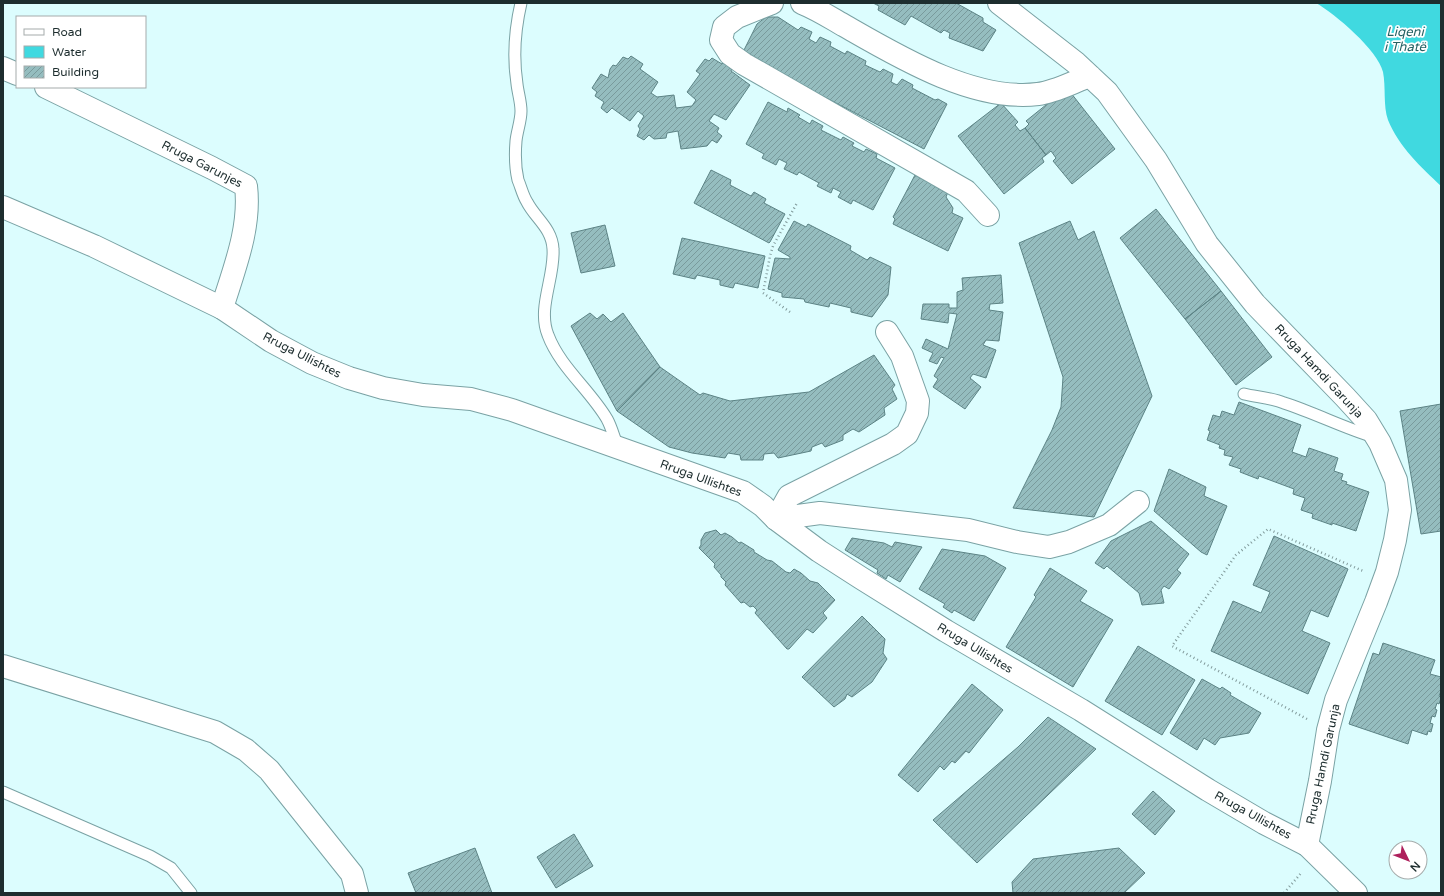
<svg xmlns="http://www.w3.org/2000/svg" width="1444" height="896" font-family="'Varela Round',sans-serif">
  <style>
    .water { fill: #40d9e0 }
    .building { fill: url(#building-hatch); stroke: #5c8385 }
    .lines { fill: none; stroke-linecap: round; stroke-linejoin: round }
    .service-casing { stroke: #7aa2a4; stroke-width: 13 }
    .minor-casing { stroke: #7aa2a4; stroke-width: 24 }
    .tertiary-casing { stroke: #7aa2a4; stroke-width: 24 }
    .path { stroke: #829b9c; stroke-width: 2.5; stroke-dasharray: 1 3; stroke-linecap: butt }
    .service { stroke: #fff; stroke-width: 11 }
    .minor { stroke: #fff; stroke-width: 22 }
    .tertiary { stroke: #fff; stroke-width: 22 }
    .labels { text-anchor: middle; stroke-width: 3.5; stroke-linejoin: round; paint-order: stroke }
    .street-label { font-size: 12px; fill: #1d2d2e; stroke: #fff }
    .water-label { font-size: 13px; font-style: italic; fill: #256264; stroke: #fff }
  </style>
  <defs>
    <pattern id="building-hatch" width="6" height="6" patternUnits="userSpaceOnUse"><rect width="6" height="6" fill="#95bdbf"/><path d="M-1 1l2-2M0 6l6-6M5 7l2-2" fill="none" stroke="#799a9c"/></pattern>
  </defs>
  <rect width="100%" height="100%" fill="#dcfdfe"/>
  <path class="water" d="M1316,3H1441V186C1421,167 1399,147 1388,120C1383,106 1386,87 1383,72C1378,50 1335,14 1316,3Z"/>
  <path class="building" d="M873,3H956L983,18V22L996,30L983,51L949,38L950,33L944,30L941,33L911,16L905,25L878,10L879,6Z
    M766,17H778L798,30L801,27L812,32L809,39L816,43L820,37L831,42L830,46L845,54L847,51L866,61L865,65L880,72L883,69L893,74L891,82L897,85L902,79L913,85L912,88L935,100L938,99L947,104L924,149L742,54L757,24Z
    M631,56L643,64L640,69L658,82L651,93L657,97L674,95L676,108L692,106L696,100L687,92L700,74L696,71L705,59L709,61L712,58L722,64L724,62L732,68L731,71L750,85L726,120L714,114L709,121L719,128L717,132L722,136L717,143L712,140L707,146L681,149L678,131L667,133L666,138L654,139L649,135L644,140L637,136L640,129L638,126L644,116L638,111L630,121L612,108L607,113L601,108L604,102L595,96L597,92L592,88L601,74L608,78L610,69L613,65L616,66L623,57L628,59Z
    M1067,88L1115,149L1072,184L1053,161L1056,158L1051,151L1046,155L1025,128L1029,124L1026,121Z
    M768,102L787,112L788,108L800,115L798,117L810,124L812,120L823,126L821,130L841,140L843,137L854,143L852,146L864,152L866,149L877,154L876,158L895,168L873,210L853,200L851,204L838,197L841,192L833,188L831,193L817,186L819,183L799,172L797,175L784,169L787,163L779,159L776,165L762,158L764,154L746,144Z
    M1001,103L1018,122L1015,125L1020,131L1025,128L1046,155L1042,158L1044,162L1004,194L958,136Z
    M711,170L731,180L730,185L751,196L754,192L766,199L764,203L785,214L770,242L769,243L694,203Z
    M915,175L948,192L946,197L953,208L952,213L963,218L948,251L893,224L895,219L893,217Z
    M1156,209L1221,291L1185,319L1120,238Z
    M794,221L806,227L808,224L851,246L850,250L867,260L870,257L891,267L888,295L872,317L851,312V308L830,303L829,307L805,302L804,299L782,297V293L768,289L775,258L790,259V257L778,250Z
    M1070,221L1078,240L1094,231L1152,396L1094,517L1013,508L1052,430L1061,407L1063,377L1019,243Z
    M605,225L615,266L581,273L571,233Z
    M682,238L765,256L758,288L735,283L733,288L720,285V280L697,275L695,279L673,274Z
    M1001,275L1003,303L990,304L989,310L1003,312L999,341L986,340L983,345L996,350L986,378L973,374L970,378L981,387L965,409L933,387L938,379L934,376L944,358L941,357L937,364L929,361L933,353L922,348L926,339L948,349L957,314L949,313L948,323L921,319L923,304H949V308H957V292L963,290L962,278Z
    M1221,291L1272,357L1236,385L1185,319Z
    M590,313L597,319L603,314L611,322L623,313L660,367L617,411L571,326Z
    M874,355L895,385L892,389L897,399L884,408L885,415L859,432L853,429L843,435V440L825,447L822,443L812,447L811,451L778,458L774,453L764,454L763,460H741L740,455L728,453L725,458L692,453L669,447L617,411L660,367L700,395L703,393L730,401L809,392Z
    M1239,402L1301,425L1292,452L1306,457L1309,448L1338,458L1334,471L1343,474L1341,480L1347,482L1346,484L1369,492L1356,531L1332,523V525L1312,518L1313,514L1301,510L1305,498L1293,494L1294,489L1259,476L1258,479L1240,472L1241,469L1229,465L1233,457L1224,455L1225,450L1219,448L1220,445L1207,440L1210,431L1208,430L1213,415L1220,417L1222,411L1234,415Z
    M1441,404V531L1421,534L1400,411Z
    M1169,469L1206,487L1204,496L1227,506L1207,555L1201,552L1154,511Z
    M1151,521L1189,554L1177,570L1181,573L1169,589L1164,586L1161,590L1164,603L1142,605L1139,593L1107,566L1104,569L1095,563L1111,541Z
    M716,530L721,535L725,533L732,537L739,543L741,542L754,550V552L767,560L772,561L786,572L790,573L794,569L801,573L810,581L818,583L835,600L823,613L827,618L813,633L807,629L789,649H787L755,613L757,610L753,606L750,607L744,602L741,603L725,585L726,582L721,577V575L714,567L715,564L699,548L701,545V540L705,533Z
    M1274,536L1348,569L1328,617L1311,610L1302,631L1330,643L1308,694L1211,651L1233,601L1261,613L1270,592L1253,585Z
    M852,538L884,543L892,547L895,542L922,547L900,582L888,575L886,579L877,573L878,570L845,550Z
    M942,549L985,556L1006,568L974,621L954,610L952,613L943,607L945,604L919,589Z
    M1050,568L1087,591L1080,601L1113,620L1073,687L1006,647L1036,597L1034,595Z
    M862,616L885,639L883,653L887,659L872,682L852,697L847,694L845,699L834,707L802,677Z
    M1383,643L1435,660L1430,674L1441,677V691L1439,696L1441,698L1439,704L1437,703L1435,709L1437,710L1435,717L1432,716L1430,723L1433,724L1431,732L1428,731L1427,735L1412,730L1408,744L1349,724L1373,653L1379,655Z
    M1138,646L1195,680L1162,735L1105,701Z
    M1202,679L1220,689L1222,687L1231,693L1230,695L1261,713L1249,733L1220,738L1215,745L1204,738L1197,750L1170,733Z
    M972,684L1003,710L969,753L966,751L955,763L952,761L944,770L940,766L918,792L898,775Z
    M1048,717L1096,749L977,863L933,820L1018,747Z
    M1153,791L1175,811L1155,835L1132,814Z
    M574,834L593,866L556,888L537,857Z
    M475,848L492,893H416L408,873Z
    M1119,848L1145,873L1124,893H1013L1012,882L1033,859Z"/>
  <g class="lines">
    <defs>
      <path id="service" d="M521,3C515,29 513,58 517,84C518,93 521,102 521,111C521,121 517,131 516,141C515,153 515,167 518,180C521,187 523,196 527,202C535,218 552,228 553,249C555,277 537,308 548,335C560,367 590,390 607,419C612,428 614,438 618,447
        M1244,394C1257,397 1272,398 1284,403C1315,413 1344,428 1374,437
        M3,792L150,856L171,868L191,893"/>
      <path id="minor" d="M772,3L737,17L724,27L721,40L730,54L744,64L966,191L988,215
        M802,3C817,9 831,18 845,26C899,57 974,102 1038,94C1055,92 1073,82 1090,76
        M999,3L1076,63L1107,92L1156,160L1207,244L1255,304L1345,397L1366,420L1380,443L1396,480L1400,510L1395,540L1387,572L1376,602L1336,700L1328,730L1320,781L1307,845
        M3,68L17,74
        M46,87L212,168L246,186C251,228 234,269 222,308
        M776,519L820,513L968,530L1017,542L1049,547L1069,542L1109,525L1138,502
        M776,519L789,496L893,444L907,434L917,413L918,401L902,356L887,332
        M3,666L215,732L246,750L269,770L352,874L357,893"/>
      <path id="tertiary" d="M3,207L94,246L222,308L271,341L312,363L349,378L383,388L423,395L471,399L512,410L743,492L763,506L776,519L819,551L861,578L946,631L1081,710L1208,790L1264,823L1307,845L1356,893"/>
    </defs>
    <use href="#service" class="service-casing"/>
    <use href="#minor" class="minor-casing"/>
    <use href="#tertiary" class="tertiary-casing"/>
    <path class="path" d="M790,312L763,293L770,256L773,246L797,203
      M1307,719L1172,646L1236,555L1268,529L1363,571
      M1284,893L1302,872"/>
    <use href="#service" class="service"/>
    <use href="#minor" class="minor"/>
    <use href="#tertiary" class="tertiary"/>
  </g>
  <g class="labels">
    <g class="street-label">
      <text transform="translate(202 164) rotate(27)" y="4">Rruga Garunjes</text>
      <text transform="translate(302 355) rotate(27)" y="4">Rruga Ullishtes</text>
      <text transform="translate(1319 371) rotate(47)" y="4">Rruga Hamdi Garunja</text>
      <text transform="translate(701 478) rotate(20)" y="4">Rruga Ullishtes</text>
      <text transform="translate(975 648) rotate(31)" y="4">Rruga Ullishtes</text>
      <text transform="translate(1323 764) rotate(-78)" y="4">Rruga Hamdi Garunja</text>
      <text transform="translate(1253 815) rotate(29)" y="4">Rruga Ullishtes</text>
    </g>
    <g class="water-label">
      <text x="1405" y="36">Liqeni<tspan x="1405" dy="15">i Thatë</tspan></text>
    </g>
  </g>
  <rect width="1444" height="896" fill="none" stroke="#1d2d2e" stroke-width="8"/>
  <rect x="16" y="16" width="130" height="72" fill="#ffffff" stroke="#a5abab"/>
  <rect x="24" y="29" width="20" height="6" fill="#ffffff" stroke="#a5abab"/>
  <text x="52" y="36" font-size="12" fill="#1d2d2e">Road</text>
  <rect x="24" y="46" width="20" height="12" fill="#40d9e0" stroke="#a5abab"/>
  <text x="52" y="56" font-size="12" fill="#1d2d2e">Water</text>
  <rect x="24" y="66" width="20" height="12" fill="url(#building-hatch)" stroke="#a5abab"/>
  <text x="52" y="76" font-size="12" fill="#1d2d2e">Building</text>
  <g transform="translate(1408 860) rotate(133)"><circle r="19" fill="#ffffff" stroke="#a5abab"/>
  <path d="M0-3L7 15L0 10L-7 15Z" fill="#ae205c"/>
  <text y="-6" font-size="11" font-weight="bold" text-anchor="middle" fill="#1d2d2e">N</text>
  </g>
</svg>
